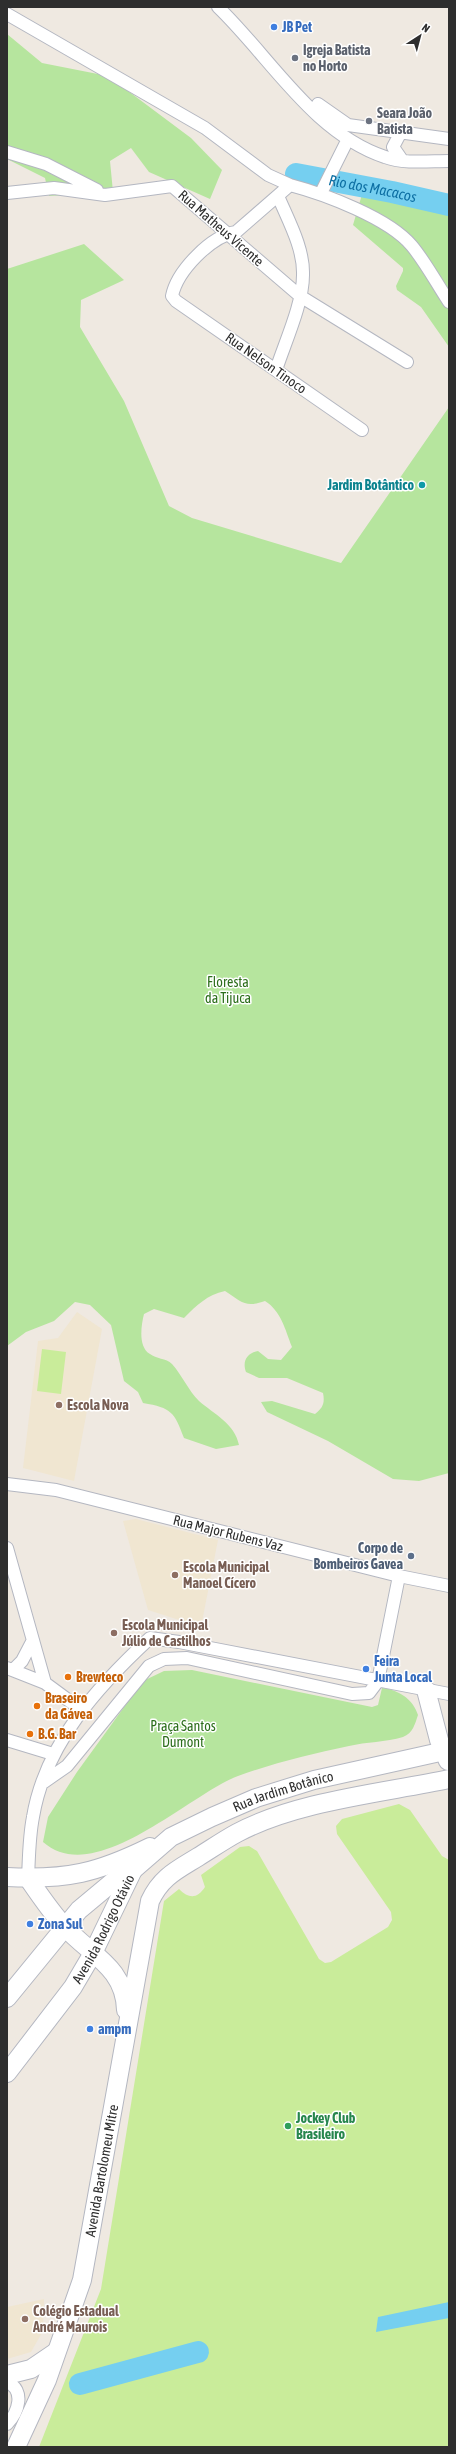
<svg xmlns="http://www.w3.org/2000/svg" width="456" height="2454" font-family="'Asap Condensed',sans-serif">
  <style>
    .education { fill: #f0e6d1 }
    .green { fill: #b6e59e }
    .pitch { fill: #c9ec9a }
    .water { fill: #75cff0 }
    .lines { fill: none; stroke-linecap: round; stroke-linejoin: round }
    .river { stroke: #75cff0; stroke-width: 22 }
    .street-casing { stroke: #b4b7c1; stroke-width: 14 }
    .secondary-casing { stroke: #b4b7c1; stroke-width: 20 }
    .street { stroke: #fff; stroke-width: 12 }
    .secondary { stroke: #fff; stroke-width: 18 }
    .shop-dot { fill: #3f7fe0; stroke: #fff; stroke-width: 1.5 }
    .worship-dot { fill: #6b7280; stroke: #fff; stroke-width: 1.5 }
    .culture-dot { fill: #0f9aa8; stroke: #fff; stroke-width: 1.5 }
    .education-dot { fill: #8d6e63; stroke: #fff; stroke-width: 1.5 }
    .service-dot { fill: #5c6f8a; stroke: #fff; stroke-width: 1.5 }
    .food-dot { fill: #e8710a; stroke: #fff; stroke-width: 1.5 }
    .leisure-dot { fill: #2e9e5b; stroke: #fff; stroke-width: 1.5 }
    .labels { text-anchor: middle; stroke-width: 3; stroke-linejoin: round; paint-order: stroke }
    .shop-label { font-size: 14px; font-weight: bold; fill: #366cbe; stroke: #fff; text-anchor: start }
    .worship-label { font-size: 14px; font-weight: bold; fill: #5b616d; stroke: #fff; text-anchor: start }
    .street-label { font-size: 14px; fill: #2e2e2e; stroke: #fff }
    .culture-label { font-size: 14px; font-weight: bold; fill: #0d838f; stroke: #fff; text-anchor: end }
    .park-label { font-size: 14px; fill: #2c6e1b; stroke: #fff }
    .education-label { font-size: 14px; font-weight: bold; fill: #785e54; stroke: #fff; text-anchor: start }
    .service-label { font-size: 14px; font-weight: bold; fill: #4e5e75; stroke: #fff; text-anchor: end }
    .food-label { font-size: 14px; font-weight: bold; fill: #c56008; stroke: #fff; text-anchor: start }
    .leisure-label { font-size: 14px; font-weight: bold; fill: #27864d; stroke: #fff; text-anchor: start }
    .water-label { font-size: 15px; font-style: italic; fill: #0d6fa3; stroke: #fff }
  </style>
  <rect width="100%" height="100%" fill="#efe9e1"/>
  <path class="education" d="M77,1312L102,1329L74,1481L23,1468L38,1341L58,1338Z
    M136,1519L218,1540L201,1627L148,1610L123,1521Z
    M44,2299L43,2331L31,2352L7,2359V2307Z"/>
  <path class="green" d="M7,34L42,63L108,76L191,138L222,170L210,199L149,172L131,148L110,161L113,192L49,196L45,178L7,159Z
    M363,191L449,208V347L421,307L397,290L396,286L403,271V268L353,225Z
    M84,244L124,280L81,300L80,327L124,401L169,506L192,518L341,563L449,407V1473L419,1481L393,1479L328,1441L267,1412L261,1402L272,1401L315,1414C323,1408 325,1403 323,1393L287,1378H259L246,1372C242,1361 247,1353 258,1351L268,1359L281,1360L292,1347C285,1329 281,1311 265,1301C245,1308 242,1302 225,1291C207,1295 197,1305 184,1318L154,1309L144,1314C141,1326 138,1347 150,1354C156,1359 166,1358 172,1364C182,1375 188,1390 199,1401C214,1414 235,1424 239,1445L216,1449L184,1438C174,1412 172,1408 143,1403L138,1392L124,1381L111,1325L90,1305L75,1302L54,1321L26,1332L7,1346V269Z
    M192,1670L372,1707L378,1705L382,1688C399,1690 413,1699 418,1715C415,1724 413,1733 403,1737C386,1742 366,1742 349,1746C311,1754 274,1763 238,1776C188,1795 95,1888 43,1842L48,1817L77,1772L143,1681L164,1671Z"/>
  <path class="pitch" d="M42,1349L66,1352L61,1394L37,1391Z
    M399,1804L410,1810L442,1856L449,1860V2447H39L101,2289L164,1901L179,1889C189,1899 197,1899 205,1887L201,1875L240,1847L249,1846L257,1851L319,1959L325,1963L331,1962L388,1927L392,1920L391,1912L337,1834L336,1826L342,1819Z"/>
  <path class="water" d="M449,2302V2318L376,2332L378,2317Z"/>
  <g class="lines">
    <g class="river">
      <path id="s1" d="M296,174L392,192L449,205"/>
      <path d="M80,2384L198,2352"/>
    </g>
    <defs>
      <path id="street" d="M218,7C271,58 313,133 385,157C404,164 429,161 449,161
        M7,14L205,128L268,175L290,185
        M318,104L348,125L449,139
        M401,132L393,147L402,160
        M7,152L46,164L97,190
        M7,193L54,188L105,195L172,186L300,296L407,362
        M321,193L348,139
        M276,370C285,342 303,304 303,275C304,248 288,220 278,196
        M362,430L176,301L172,296C177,271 211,236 236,232L290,185C324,194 389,218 412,246C426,263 437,284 449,302
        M7,1484L56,1490L399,1576L449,1586
        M7,1548L45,1683
        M7,1668L45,1683L83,1711
        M13,1670L22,1661L33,1640
        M7,1740L53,1754
        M44,1782L67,1766L149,1666L164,1659L187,1658L352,1694L369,1693L378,1681L399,1576
        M28,1878C29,1858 29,1837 33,1817C45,1744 98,1686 150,1638L179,1642L449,1694
        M7,2382C26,2390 18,2413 7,2424"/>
      <g id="secondary">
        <path d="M426,1690L439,1740L448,1761"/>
        <path d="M7,1877C67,1880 97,1873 150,1847"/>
        <path d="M28,1878C39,1894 51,1912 65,1927C90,1955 125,1967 126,2010"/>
        <path id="s2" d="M7,1998L79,1910L115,1880L133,1870L171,1837L212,1817L256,1798L314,1780L449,1750"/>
        <path id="s3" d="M7,2073L73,1987L93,1953L133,1870"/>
        <path d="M7,2375L31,2369L56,2352"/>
        <path id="s4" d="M16,2447L47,2380L82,2280L150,1901C161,1877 177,1870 198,1857C211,1849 224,1840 237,1833C297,1801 383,1793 449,1779"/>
      </g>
    </defs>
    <use href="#street" class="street-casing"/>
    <use href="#secondary" class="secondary-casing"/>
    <use href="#street" class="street"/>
    <use href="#secondary" class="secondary"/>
  </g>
  <g class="shop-dot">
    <circle cx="274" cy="27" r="4"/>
    <circle cx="366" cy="1669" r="4"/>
    <circle cx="30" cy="1924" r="4"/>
    <circle cx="90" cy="2029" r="4"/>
  </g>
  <g class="worship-dot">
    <circle cx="295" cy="58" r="4"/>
    <circle cx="369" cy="121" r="4"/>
  </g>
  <circle class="culture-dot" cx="422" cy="485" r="4"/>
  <g class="education-dot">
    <circle cx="59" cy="1405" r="4"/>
    <circle cx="175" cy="1575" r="4"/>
    <circle cx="114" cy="1633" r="4"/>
    <circle cx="25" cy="2319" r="4"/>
  </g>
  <circle class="service-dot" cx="411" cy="1556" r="4"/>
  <g class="food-dot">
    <circle cx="68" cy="1677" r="4"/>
    <circle cx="37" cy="1706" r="4"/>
    <circle cx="30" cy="1734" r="4"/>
  </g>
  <circle class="leisure-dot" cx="288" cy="2126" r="4"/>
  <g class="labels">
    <g class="shop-label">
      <text x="282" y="32">JB Pet</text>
      <text x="374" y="1666">Feira<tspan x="374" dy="16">Junta Local</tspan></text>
      <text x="38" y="1929">Zona Sul</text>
      <text x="98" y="2034">ampm</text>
    </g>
    <g class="worship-label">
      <text x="303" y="55">Igreja Batista<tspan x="303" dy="16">no Horto</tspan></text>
      <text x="377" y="118">Seara João<tspan x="377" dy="16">Batista</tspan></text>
    </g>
    <g class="street-label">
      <text transform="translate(221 228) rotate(41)" y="5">Rua Matheus Vicente</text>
      <text transform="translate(266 363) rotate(35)" y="5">Rua Nelson Tinoco</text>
      <text transform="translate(228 1533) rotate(14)" y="5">Rua Major Rubens Vaz</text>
      <text dy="5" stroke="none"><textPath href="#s2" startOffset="353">Rua Jardim Botânico</textPath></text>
      <text dy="5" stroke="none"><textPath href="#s3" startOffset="174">Avenida Rodrigo Otávio</textPath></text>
      <text dy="5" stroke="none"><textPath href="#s4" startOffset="291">Avenida Bartolomeu Mitre</textPath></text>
    </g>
    <g class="culture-label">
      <text x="414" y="490">Jardim Botântico</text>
    </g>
    <g class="park-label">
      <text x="228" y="987">Floresta<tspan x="228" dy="16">da Tijuca</tspan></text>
      <text x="183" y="1731">Praça Santos<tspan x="183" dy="16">Dumont</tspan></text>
    </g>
    <g class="education-label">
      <text x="67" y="1410">Escola Nova</text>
      <text x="183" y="1572">Escola Municipal<tspan x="183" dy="16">Manoel Cícero</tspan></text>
      <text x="122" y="1630">Escola Municipal<tspan x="122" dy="16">Júlio de Castilhos</tspan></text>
      <text x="33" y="2316">Colégio Estadual<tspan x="33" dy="16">André Maurois</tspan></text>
    </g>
    <g class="service-label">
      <text x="403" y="1553">Corpo de<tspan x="403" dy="16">Bombeiros Gavea</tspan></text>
    </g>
    <g class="food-label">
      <text x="76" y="1682">Brewteco</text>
      <text x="45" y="1703">Braseiro<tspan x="45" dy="16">da Gávea</tspan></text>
      <text x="38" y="1739">B.G. Bar</text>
    </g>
    <g class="leisure-label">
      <text x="296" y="2123">Jockey Club<tspan x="296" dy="16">Brasileiro</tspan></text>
    </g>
    <g class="water-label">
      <text dy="5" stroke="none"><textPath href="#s1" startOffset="78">Rio dos Macacos</textPath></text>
    </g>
  </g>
  <rect width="456" height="2454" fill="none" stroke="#2e2e2e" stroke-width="16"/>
  <g transform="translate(420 36) rotate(36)" stroke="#ffffff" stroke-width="3" paint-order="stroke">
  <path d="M0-3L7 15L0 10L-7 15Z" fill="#2e2e2e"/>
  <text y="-6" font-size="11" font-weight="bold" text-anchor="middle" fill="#2e2e2e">N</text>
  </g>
</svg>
